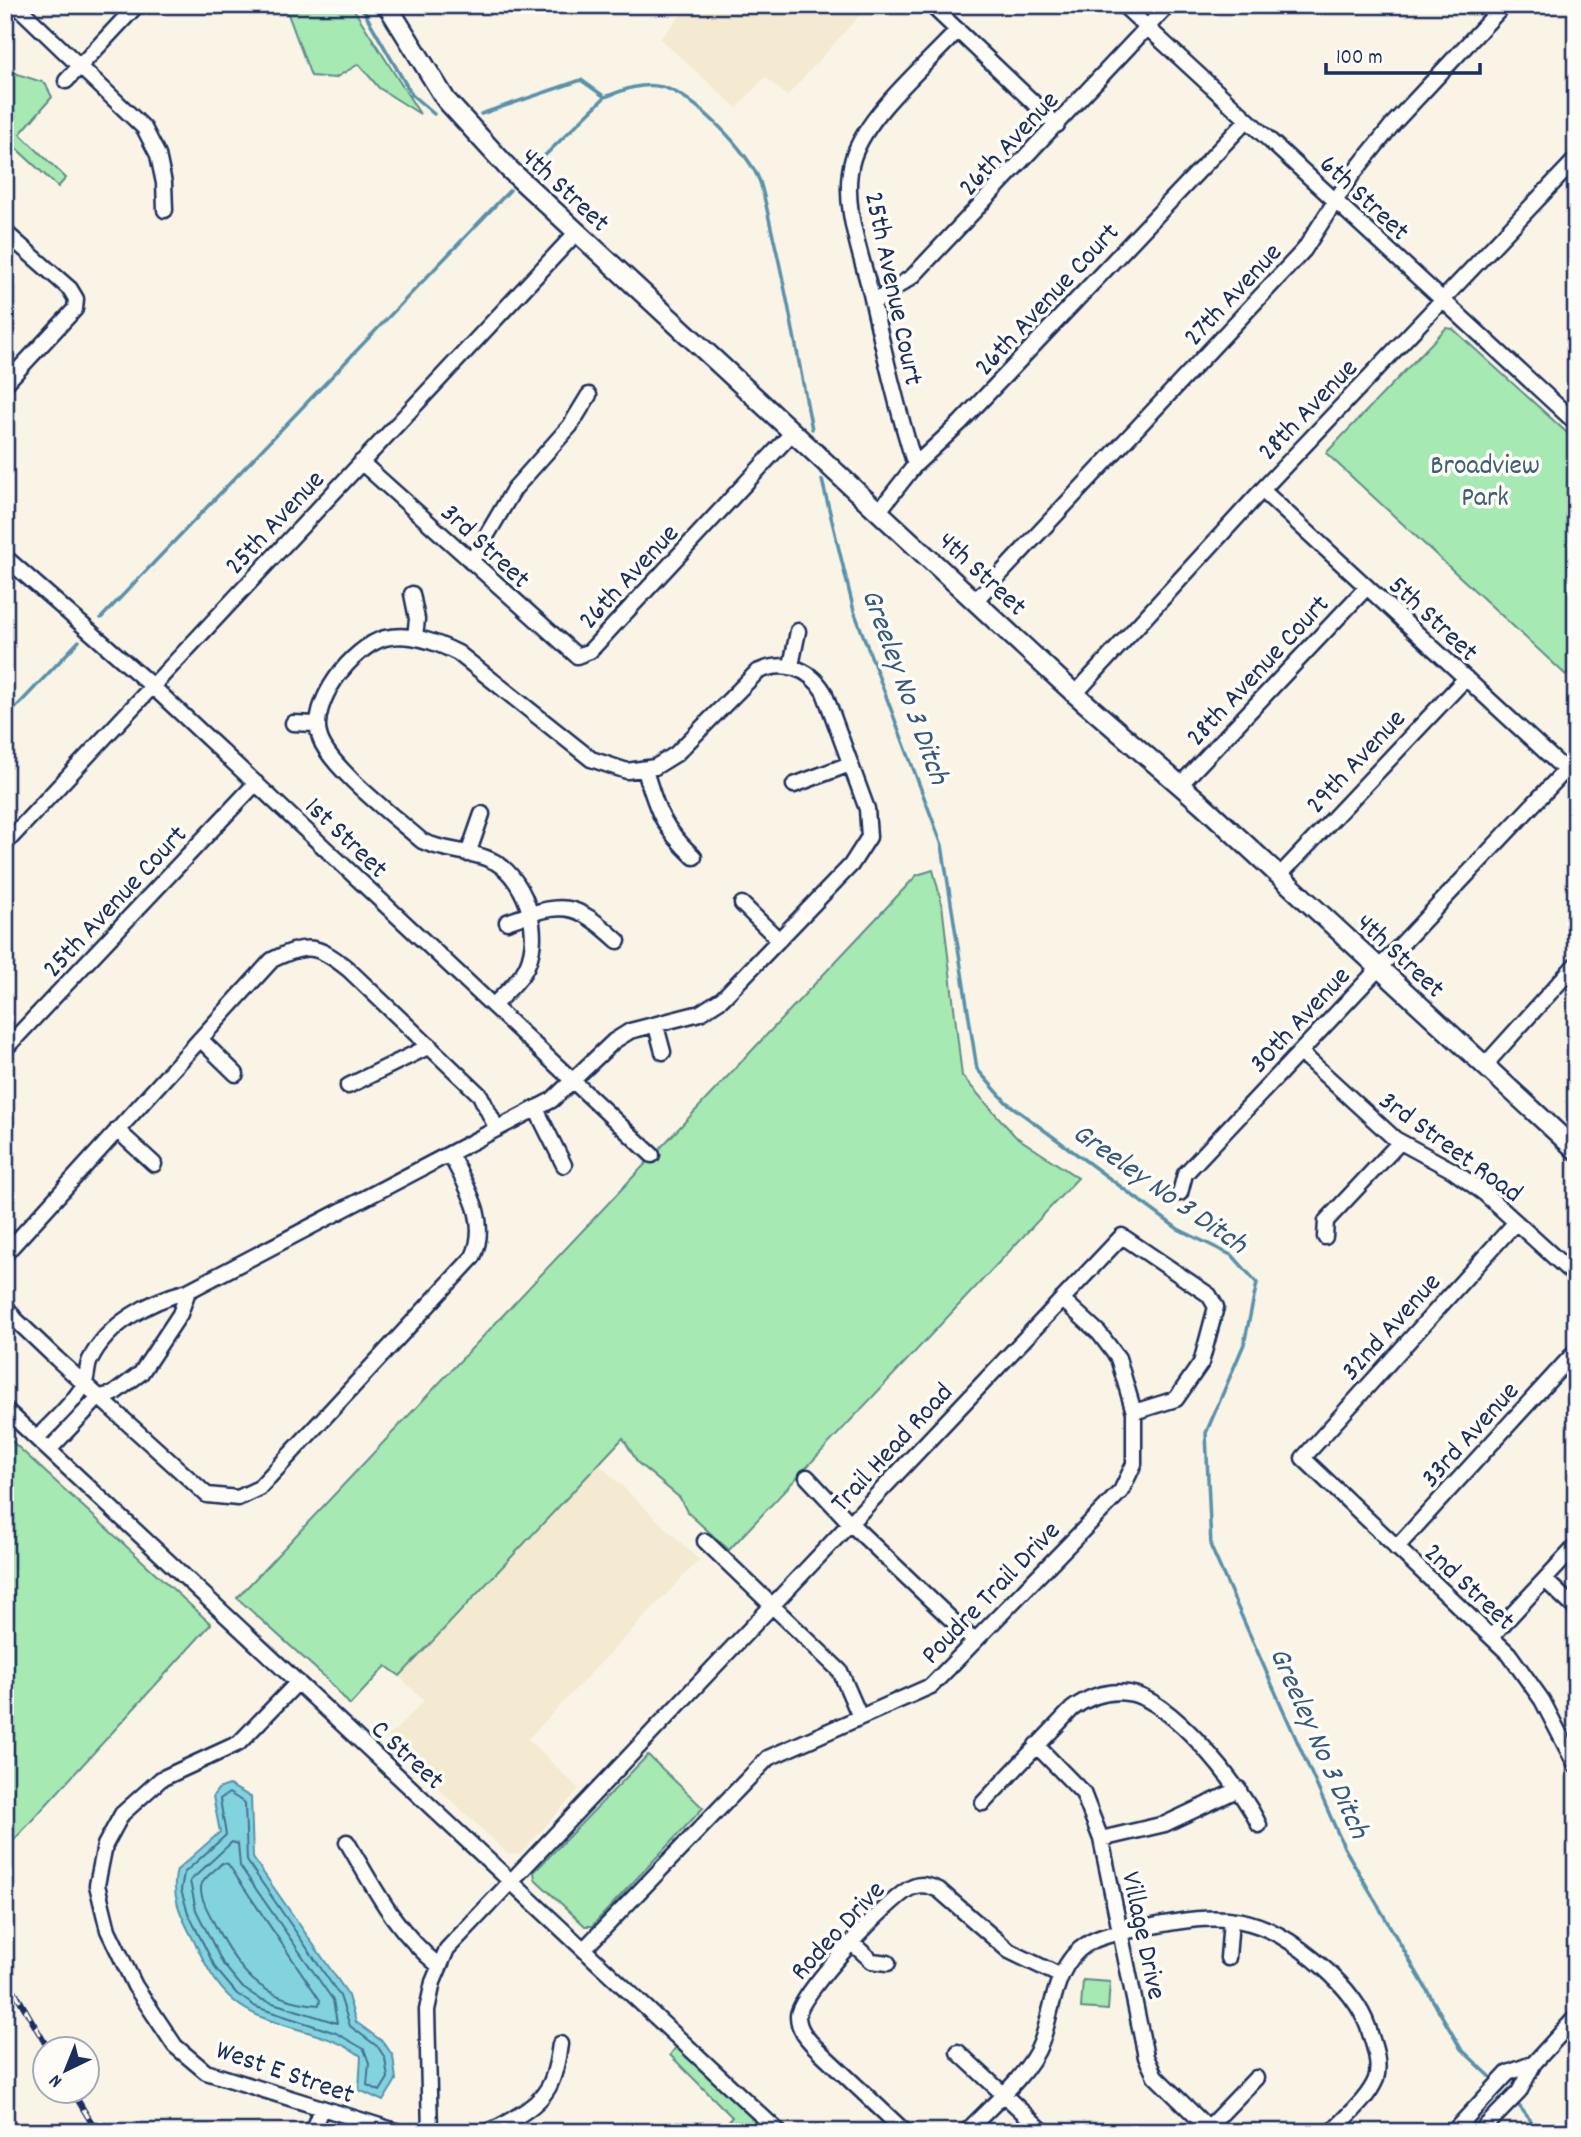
<svg xmlns="http://www.w3.org/2000/svg" width="1581" height="2137" font-family="Dekko,sans-serif">
  <style>
    .built { fill: #f4ead1 }
    .green { fill: #a6e9b3; stroke: #608c88; stroke-width: 2 }
    .water { fill: #83d3df; stroke: #5991ab; stroke-width: 2 }
    .lines { fill: none; stroke-linecap: round; stroke-linejoin: round }
    .shore { stroke: #457192; stroke-width: 2 }
    .stream { stroke: #5991ab; stroke-width: 3.5 }
    .minor-casing { stroke: #1b2f5e; stroke-width: 19 }
    .major-casing { stroke: #1b2f5e; stroke-width: 23 }
    .minor { stroke: #fdfcf7; stroke-width: 14 }
    .major { stroke: #fdfcf7; stroke-width: 18 }
    .rail-casing { stroke: #1b2f5e; stroke-width: 6 }
    .rail { stroke: #fdfcf7; stroke-width: 3.5; stroke-dasharray: 10; stroke-linecap: butt }
    .labels { text-anchor: middle; stroke-width: 7; stroke-linejoin: round; paint-order: stroke }
    .street-label { font-size: 28px; fill: #1b2f5e; stroke: #fdfcf7 }
    .park-label { font-size: 28px; fill: #3e5e73; stroke: #fdfcf7 }
    .water-label { font-size: 30px; font-style: italic; fill: #35587e; stroke: #fdfcf7 }
  </style>
  <rect width="100%" height="100%" fill="#f9f4e6"/>
  <filter id="ink" filterUnits="userSpaceOnUse"><feTurbulence type="fractalNoise" baseFrequency=".0143" numOctaves="2"/><feDisplacementMap in="SourceGraphic" scale="14" xChannelSelector="R" yChannelSelector="G"/><feConvolveMatrix kernelMatrix="1 2 1 2 8 2 1 2 1" color-interpolation-filters="sRGB"/></filter>
  <g filter="url(#ink)">
    <path class="built" d="M682,5H869L787,96L765,77L737,108L660,39L686,9Z
      M599,1464L699,1560L528,1739L579,1789L520,1854H508L386,1739L424,1701L400,1677Z"/>
    <path class="green" d="M272,5H351L420,114L379,88L359,64L335,78L311,76L288,14Z
      M5,70L45,83L52,97L20,134L66,178L58,187L5,138Z
      M1446,328L1453,329L1576,441V664L1566,675L1326,453Z
      M933,870L942,904L962,1076L1015,1136L1078,1178L729,1550L687,1512L680,1498L638,1463L623,1438L400,1676L386,1666L350,1705L326,1678L237,1598L917,875Z
      M5,1435L211,1624L5,1850V1531L9,1527L5,1522Z
      M648,1755L703,1808L592,1926H585L535,1879L534,1872Z
      M1083,1980L1110,1982L1108,2010L1081,2008Z
      M677,2046L770,2132H719L732,2117L670,2055Z"/>
    <path class="water" d="M229,1785L251,1797L253,1858L347,1993L356,2022L383,2042L393,2056L396,2080L383,2101L359,2090L361,2056C322,2027 267,2030 233,2000C213,1983 203,1959 192,1937C181,1916 170,1894 177,1870L220,1832L213,1796L218,1789Z"/>
    <g class="lines">
      <path class="shore" d="M229,1793L245,1803L247,1861L340,1996L350,2026L378,2047L385,2058L388,2078L380,2091L367,2085L369,2063L364,2049L336,2033L256,2007L237,1994L216,1969L188,1913L181,1890L184,1873L226,1835L220,1799Z
        M232,1842L238,1844L240,1866L333,2000L337,2023L260,1999L243,1988L223,1964L196,1910L190,1881Z
        M222,1863L228,1864L320,2000L319,2005C261,2001 238,1971 214,1923C209,1913 200,1898 201,1887C201,1879 217,1869 222,1863Z"/>
      <path class="stream" d="M360,5L412,95L434,114
        M481,114L581,80L605,97C623,90 642,82 662,87C694,95 749,152 760,182C766,201 769,221 774,240C789,302 799,366 812,429
        M531,169L605,97
        M822,480L854,611L942,845L977,1069L1006,1102L1178,1229L1233,1256L1257,1283L1244,1344L1206,1433L1211,1547L1344,1847L1461,2049L1495,2081
        M101,618L510,190
        M5,719L79,641
        M1515,2101L1540,2132"/>
      <defs>
        <path id="minor" d="M16,5L144,128L158,155L164,183L165,210
          M931,5L1057,125
          M1123,5L1576,423
          M66,81L137,5
          M5,232L70,289L76,299L75,309L5,384
          M873,303L913,276L1168,5
          M361,462L577,656L590,651L793,432
          M915,465C897,409 884,352 871,294C861,253 840,201 853,158C868,113 925,66 958,30
          M1262,490L1576,780
          M879,511L915,465L960,423L1247,120
          M5,557L152,686L652,1155
          M471,562L514,489L570,426L589,395
          M412,594L417,619L415,637
          M976,600L1304,250L1352,175L1393,124L1504,5
          M791,666L798,631
          M1075,694L1262,490L1576,159
          M293,723L315,724
          M645,770C657,811 663,828 694,857
          M794,785L850,764
          M1180,785L1367,587
          M5,844L576,233
          M468,854L482,814
          M1279,876L1466,678
          M742,904L779,940
          M507,922C563,902 573,900 618,941
          M656,1026L663,1052
          M200,1039L236,1074
          M5,1049L256,783
          M1300,1052L1395,1139L1452,1170L1484,1193L1576,1277
          M1484,1066L1576,964
          M348,1086L430,1046
          M536,1109L564,1165
          M117,1130L154,1164
          M1180,1193L1185,1174L1576,759
          M1516,1222L1303,1458L1509,1654L1542,1700L1576,1766
          M1325,1237L1326,1221L1400,1142
          M5,1254L272,960C307,943 317,944 348,969L480,1095L497,1129
          M5,1305L15,1319L57,1359L207,1495L238,1498L259,1488L473,1257C490,1220 467,1188 450,1154
          M5,1409L779,2132
          M37,1438C52,1422 72,1405 83,1386C88,1379 86,1368 90,1360C108,1323 150,1301 188,1291L552,1100L614,1041L630,1031L700,1013L722,999L851,865L869,837L867,809L824,692C809,667 783,660 757,672L676,754L655,767L627,771L591,759L458,653C436,642 410,632 385,638C352,647 308,704 320,738C330,768 396,818 422,841C444,852 473,850 495,862C528,881 545,940 523,973C515,985 503,995 493,1006
          M49,1450L99,1397L113,1394L141,1373L180,1314L188,1291
          M807,1477L850,1523L974,1641
          M705,1541L840,1671L860,1717
          M1396,1548L1576,1351
          M1545,1580L1576,1609
          M1491,1637L1576,1546
          M298,1682L239,1743L161,1779L122,1814L105,1845L97,1885L108,1930L135,1986L175,2046L206,2072L399,2132
          M1036,1745L1083,1793L1101,1839L1146,2057L1155,2076L1212,2132
          M983,1803L1072,1709C1088,1697 1106,1690 1128,1693C1171,1698 1242,1788 1259,1825
          M1101,1839L1165,1824L1239,1789
          M347,1842C376,1891 394,1929 439,1966
          M852,1943L872,1961L888,1963
          M584,1949L768,1758L931,1686L1121,1491L1134,1464V1412L1118,1358L1099,1333L1062,1299
          M1228,1958L1231,1920
          M958,2052L1044,2132
          M312,2132L321,2109
          M430,2132L427,2010L433,1982L447,1949L1122,1236L1209,1295L1216,1307L1201,1363L1176,1399L1134,1412
          M486,2132C497,2129 506,2123 516,2117C549,2098 555,2081 560,2044
          M905,2132L816,2048C807,2039 798,2029 798,2016C798,1996 893,1893 913,1887C922,1883 930,1886 939,1890L1009,1951L1061,1976
          M966,2132C989,2108 1030,2073 1041,2043C1053,2011 1054,1964 1087,1944C1103,1934 1124,1932 1143,1928C1224,1911 1260,1912 1324,1968C1342,1984 1360,2004 1368,2027C1373,2043 1381,2062 1376,2079C1368,2099 1347,2116 1332,2132
          M1204,2132L1256,2078
          M1453,2132L1508,2073L1534,2063
          M1480,2132L1519,2092L1534,2063L1576,2017"/>
        <path id="major" d="M387,5L446,100L509,169L1075,694L1203,805L1576,1150"/>
      </defs>
      <use href="#minor" class="minor-casing"/>
      <use href="#major" class="major-casing"/>
      <use href="#minor" class="minor"/>
      <use href="#major" class="major"/>
      <defs>
        <path id="rail" d="M5,1975L49,2050
          M73,2092L97,2132"/>
      </defs>
      <use href="#rail" class="rail-casing"/>
      <use href="#rail" class="rail"/>
    </g>
  </g>
  <g class="labels">
    <g class="street-label">
      <text transform="translate(1007 142) rotate(-47)" y="10">26th Avenue</text>
      <text transform="translate(567 188) rotate(43)" y="10">4th Street</text>
      <text transform="translate(1366 196) rotate(43)" y="10">6th Street</text>
      <text transform="translate(896 288) rotate(78)" y="10">25th Avenue Court</text>
      <text transform="translate(1231 293) rotate(-47)" y="10">27th Avenue</text>
      <text transform="translate(1045 298) rotate(-47)" y="10">26th Avenue Court</text>
      <text transform="translate(1306 408) rotate(-46)" y="10">28th Avenue</text>
      <text transform="translate(273 521) rotate(-47)" y="10">25th Avenue</text>
      <text transform="translate(487 544) rotate(43)" y="10">3rd Street</text>
      <text transform="translate(984 572) rotate(43)" y="10">4th Street</text>
      <text transform="translate(627 575) rotate(-47)" y="10">26th Avenue</text>
      <text transform="translate(1435 617) rotate(43)" y="10">5th Street</text>
      <text transform="translate(1256 669) rotate(-47)" y="10">28th Avenue Court</text>
      <text transform="translate(1354 760) rotate(-47)" y="10">29th Avenue</text>
      <text transform="translate(348 836) rotate(44)" y="10">1st Street</text>
      <text transform="translate(113 900) rotate(-47)" y="10">25th Avenue Court</text>
      <text transform="translate(1402 954) rotate(43)" y="10">4th Street</text>
      <text transform="translate(1298 1018) rotate(-47)" y="10">30th Avenue</text>
      <text transform="translate(1452 1145) rotate(36)" y="10">3rd Street Road</text>
      <text transform="translate(1389 1325) rotate(-48)" y="10">32nd Avenue</text>
      <text transform="translate(1468 1433) rotate(-48)" y="10">33rd Avenue</text>
      <text transform="translate(890 1446) rotate(-47)" y="10">Trail Head Road</text>
      <text transform="translate(1471 1585) rotate(43)" y="10">2nd Street</text>
      <text transform="translate(989 1591) rotate(-46)" y="10">Poudre Trail Drive</text>
      <text transform="translate(409 1753) rotate(43)" y="10">C Street</text>
      <text transform="translate(836 1929) rotate(-47)" y="10">Rodeo Drive</text>
      <text transform="translate(1146 1935) rotate(78)" y="10">Village Drive</text>
      <text transform="translate(286 2070) rotate(19)" y="10">West E Street</text>
    </g>
    <g class="park-label">
      <text x="1485" y="473">Broadview<tspan x="1485" dy="32">Park</tspan></text>
    </g>
    <g class="water-label">
      <text transform="translate(907 686) rotate(70)" y="10">Greeley No 3 Ditch</text>
      <text transform="translate(1161 1187) rotate(35)" y="10">Greeley No 3 Ditch</text>
      <text transform="translate(1321 1742) rotate(66)" y="10">Greeley No 3 Ditch</text>
    </g>
  </g>
  <rect width="1581" height="2137" fill="none" stroke="#fdfcf7" stroke-width="28"/>
  <rect x="14" y="14" width="1553" height="2109" fill="none" stroke="#1b2f5e" stroke-width="2.5" filter="url(#ink)"/>
  <g transform="translate(66 2070) rotate(223)"><circle r="33" fill="#fdfcf7" stroke="#a3aaba" stroke-width="2"/>
  <path d="M0-5L12 26L0 18L-12 26Z" fill="#1b2f5e"/>
  <text y="-10" font-size="19" font-weight="bold" text-anchor="middle" fill="#1b2f5e">N</text>
  </g>
  <path d="M1326 63v10h154v-10" fill="none" stroke="#1b2f5e" stroke-width="3.5"/>
  <text x="1336" y="63" font-size="21" fill="#1b2f5e" stroke="#fdfcf7" stroke-width="5" paint-order="stroke">100 m</text>
</svg>
